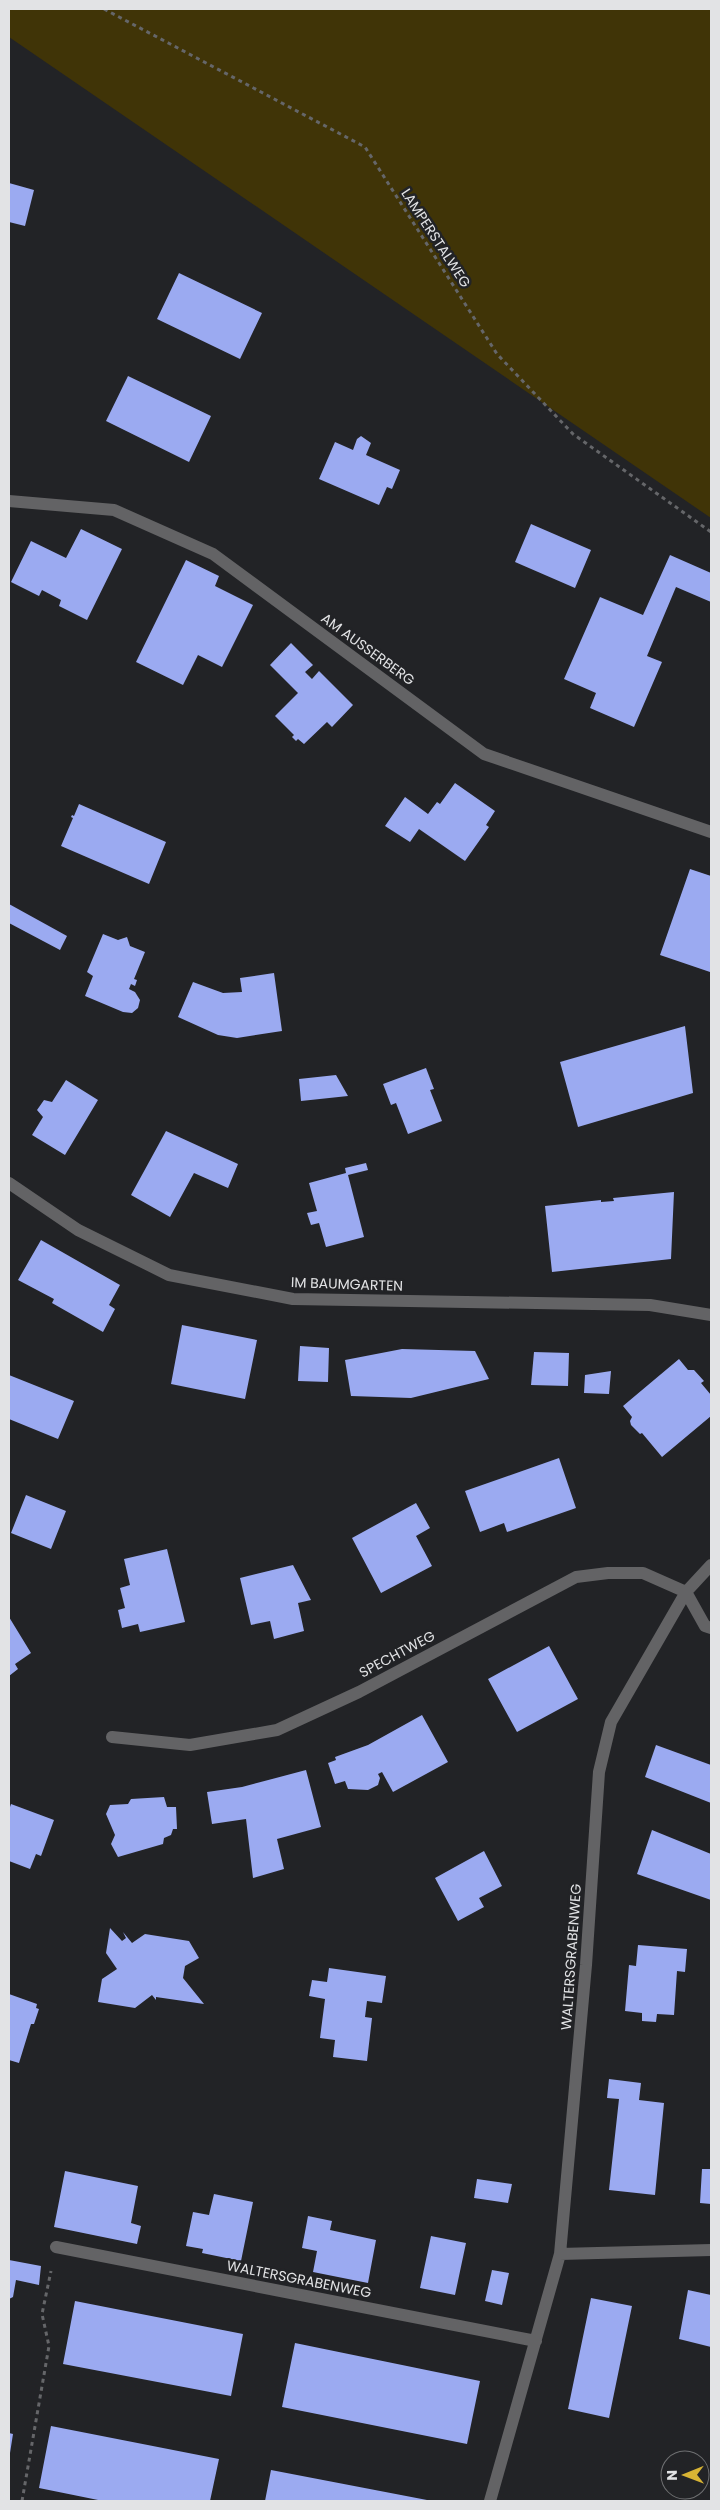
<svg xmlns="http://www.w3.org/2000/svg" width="720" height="2510" font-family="Poppins,sans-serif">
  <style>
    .green { fill: #403407 }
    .building { fill: #9baaf1 }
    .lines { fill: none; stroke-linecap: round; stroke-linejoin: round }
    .path { stroke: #656669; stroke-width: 3; stroke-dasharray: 4 4; stroke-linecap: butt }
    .minor { stroke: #636365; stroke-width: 12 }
    .labels { text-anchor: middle; stroke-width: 5; stroke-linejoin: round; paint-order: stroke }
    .street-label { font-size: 14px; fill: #e2e3e5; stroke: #222326 }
  </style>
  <rect width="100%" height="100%" fill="#222326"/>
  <path class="green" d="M9,9H711V518L9,37Z"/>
  <path class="building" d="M9,183L34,190L25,226L9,222Z
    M179,273L262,313L240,359L157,319Z
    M128,376L211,416L189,462L106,421Z
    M361,436L371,443L366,455L400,470L392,489L387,487L379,505L319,479L335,442L353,450L357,439Z
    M531,524L591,550L575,588L515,562Z
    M81,529L122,549L87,620L59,606L61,600L42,590L39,596L11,582L31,541L66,558Z
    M670,555L711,573V602L676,587L647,656L662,662L634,727L590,708L596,693L564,679L600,597L643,615Z
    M186,560L219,576L215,586L253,605L222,667L198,655L183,685L136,662Z
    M291,643L313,665L305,672L312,679L319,671L353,705L332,727L327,722L304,744L298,739L296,741L292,737L294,735L275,716L298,693L270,665Z
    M455,783L495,811L486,825L489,827L465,861L419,829L410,842L385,826L405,797L428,814L437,802L440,804Z
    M79,804L166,842L149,884L61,846L73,818L71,817L72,815L74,816Z
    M690,869L711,876L710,972L660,955Z
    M9,904L67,936L60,950L9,923Z
    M103,934L118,940L127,937L130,946L145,952L134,979L137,980L135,986L131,984L129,989L135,992L140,1000L138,1008L132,1013L123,1012L85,996L93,976L87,972Z
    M274,973L282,1031L237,1038L218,1035L178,1017L193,982L223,993L242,992L240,978Z
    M685,1026L693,1093L578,1127L560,1062Z
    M426,1068L434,1089L430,1090L442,1121L408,1134L396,1103L391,1105L383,1084Z
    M336,1075L348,1096L301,1101L299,1079Z
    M66,1080L98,1100L65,1155L32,1135L43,1117L37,1110L44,1100L52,1102Z
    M166,1131L238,1164L228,1188L194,1173L170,1217L131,1195Z
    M366,1163L368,1170L348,1175L364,1237L326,1247L319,1223L311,1225L307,1213L317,1211L309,1183L346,1173L345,1168Z
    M674,1192L671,1259L552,1272L545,1206L601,1200V1202L614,1201L613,1198Z
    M41,1240L120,1285L109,1305L115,1309L103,1332L52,1303L54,1299L18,1280Z
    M182,1325L257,1340L245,1399L171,1384Z
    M300,1346L329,1348L328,1382L298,1381Z
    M402,1349L475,1351L489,1379L411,1398L351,1396L345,1360Z
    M534,1352L569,1353L568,1386L531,1385Z
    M679,1359L688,1370H694L704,1381L701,1383L711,1395V1416L662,1457L642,1433L640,1434L631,1425L630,1421L632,1417L623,1406Z
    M611,1371L609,1394L584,1393L585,1375Z
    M9,1375L74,1401L58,1439L9,1419Z
    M559,1458L576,1508L507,1532L504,1523L480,1532L465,1491Z
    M26,1495L66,1511L51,1549L11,1533Z
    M416,1503L430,1528L416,1536L432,1566L381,1593L352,1538Z
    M167,1549L185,1622L140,1632L138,1624L122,1628L118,1610L125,1608L120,1588L130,1585L124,1559Z
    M293,1565L311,1600L298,1603L304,1631L274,1639L270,1621L251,1625L240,1578Z
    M9,1617L31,1653L15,1664L18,1669L9,1676Z
    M549,1646L578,1699L517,1732L488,1679Z
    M422,1715L448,1762L393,1792L382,1772L378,1774L380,1778L378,1785L368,1790L348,1789L345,1781L335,1784L328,1763L336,1760L335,1757L368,1745Z
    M656,1745L711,1765V1803L645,1777Z
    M306,1770L321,1827L277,1839L284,1869L253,1878L246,1819L212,1824L207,1792L242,1787Z
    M164,1797L167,1807H176L177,1829H173L171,1835L164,1838L163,1844L118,1857L111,1844L115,1835L106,1814L110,1805L128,1804L131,1799Z
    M11,1804L54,1820L41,1856L36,1854L30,1869L9,1861V1810Z
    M652,1830L711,1854V1900L637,1874Z
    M484,1851L502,1886L479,1898L484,1907L458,1921L435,1878Z
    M110,1928L122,1941L126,1938L123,1932L132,1943L145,1934L189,1941L199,1958L185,1966L183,1978L204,2004L156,1997V2000L152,1995L135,2008L98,2002L102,1979L117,1969L106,1953Z
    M638,1945L687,1949L685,1972L677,1971L674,2015L657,2014L656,2022L642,2021V2013L625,2011L629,1965L636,1966Z
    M329,1968L386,1976L382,2003L367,2001L365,2017L372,2018L367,2061L333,2057L335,2040L320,2038L325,1999L309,1996L312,1980L327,1982Z
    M9,1994L37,2004L36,2008L39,2009L34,2024H31L19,2063L9,2060Z
    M609,2079L641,2083L639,2100L664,2103L655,2195L609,2190L619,2099L607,2098Z
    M702,2169H711V2204L700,2203Z
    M65,2171L138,2186L131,2223L141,2226L137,2244L54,2227Z
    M477,2179L512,2184L508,2203L474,2198Z
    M214,2194L253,2202L241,2261L202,2253L203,2249L186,2246L193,2212L209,2215Z
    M308,2216L332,2221L330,2230L376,2240L368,2283L313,2272L317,2251L302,2248Z
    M431,2236L466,2243L455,2295L420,2288Z
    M9,2260L41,2266L39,2285L16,2280L13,2297L9,2299Z
    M492,2270L509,2273L502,2305L485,2301Z
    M688,2290L711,2295V2347L679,2339Z
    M591,2298L632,2306L609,2418L568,2409Z
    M75,2301L243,2334L231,2396L63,2364Z
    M295,2343L480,2381L467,2444L282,2407Z
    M51,2426L219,2459L210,2501H103L39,2488Z
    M9,2433L13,2434L10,2453H9Z
    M271,2470L427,2500V2501H265Z"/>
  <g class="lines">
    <path class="path" d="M104,9L365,147L497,354L573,434L711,532
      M22,2501L49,2346L42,2314L51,2271"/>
    <path class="minor" d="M9,501L114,510L213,554L484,754L711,832
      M9,1183L78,1230L169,1275L293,1299L650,1305L711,1315
      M112,1737L190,1745L277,1730L359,1692L576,1577L608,1573H643L686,1592L705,1626L711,1628
      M56,2247L536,2341
      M560,2254L711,2250
      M490,2501L560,2254L586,1965L599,1772L611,1722L686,1592L711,1565"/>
  </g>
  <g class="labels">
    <g class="street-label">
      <text transform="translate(436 238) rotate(57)" y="5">LAMPERSTALWEG</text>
      <text transform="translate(368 649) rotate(36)" y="5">AM AUSSERBERG</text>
      <text transform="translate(347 1284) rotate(2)" y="5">IM BAUMGARTEN</text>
      <text transform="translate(397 1654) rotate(-28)" y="5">SPECHTWEG</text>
      <text transform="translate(571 1957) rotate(-86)" y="5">WALTERSGRABENWEG</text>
      <text transform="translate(299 2279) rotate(11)" y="5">WALTERSGRABENWEG</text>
    </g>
  </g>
  <rect width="720" height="2510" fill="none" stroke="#e2e3e5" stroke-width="20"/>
  <g transform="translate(685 2475) rotate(269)"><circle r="24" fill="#222326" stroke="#6f7072"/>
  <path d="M0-4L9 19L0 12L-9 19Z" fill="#d8b434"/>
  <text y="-8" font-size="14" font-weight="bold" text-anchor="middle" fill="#e2e3e5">N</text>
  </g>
</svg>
